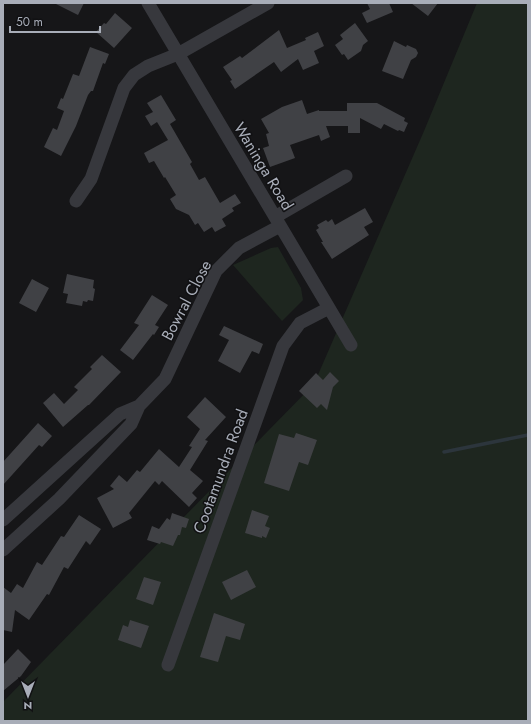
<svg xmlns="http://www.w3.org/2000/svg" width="531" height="724" font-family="Jost,sans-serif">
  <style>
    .green { fill: #1e261f }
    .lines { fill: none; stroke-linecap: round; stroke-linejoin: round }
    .stream { stroke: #2c353c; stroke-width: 3.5 }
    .building { fill: #404145 }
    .street { stroke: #37383d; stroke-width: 13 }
    .labels { text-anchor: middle; stroke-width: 3; stroke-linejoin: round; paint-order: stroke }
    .street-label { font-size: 16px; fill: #a8adb8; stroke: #111113 }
  </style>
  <rect width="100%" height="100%" fill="#161618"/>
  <path class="green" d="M477,3H528V721H3V702L314,384L424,131Z
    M278,247L301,288L303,300L282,321L233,265L271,248Z"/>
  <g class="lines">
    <path class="stream" d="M444,452L528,435"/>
  </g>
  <path class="building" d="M54,3H84L78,15Z
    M367,3H389L393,12L367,23L362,13L370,9Z
    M411,3H438L428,16Z
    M115,13L132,28L114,48L96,32L104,23L106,24Z
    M355,23L368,41L363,45L361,51L348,60L344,54L342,55L335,45L343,39L340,35Z
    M279,30L287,48L306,40L305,38L318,32L324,46L314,51L319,63L303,70L298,59L281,72L274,62L235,89L230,81L232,80L223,67L240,56L242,58Z
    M394,41L406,47L407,45L416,49L418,53L416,57L411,60L403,79L382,71Z
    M90,47L109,54L105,64L103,63L93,91H91L88,95L76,126L61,156L44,147L53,128L57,130L64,111L57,108L61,98L63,99L73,74L79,76Z
    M161,95L176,120L170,124L192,162L190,164L199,180L205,177L220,203L235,194L241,203L232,208L234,211L222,219L226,226L215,232L212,227L204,232L198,223L195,225L189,215L176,209L170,199L176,195L165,177L164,178L154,161L149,163L144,153L168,140L157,122L151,126L145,116L153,112L147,103Z
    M302,100L307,114L319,110V111H347V103H377L405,118L404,121L408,123L404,132L399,130L398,131L384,124L381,129L360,118V133H348V126H326L330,137L321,141L319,135L290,145L295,158L270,167L263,148L269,146L266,134L269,133L261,119L282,107Z
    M365,208L373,222L364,227L369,235L332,259L321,242H323L316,230L319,228L317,225L326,220L328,222L332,219L335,225Z
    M67,274L94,280L93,288L95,289L93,301L88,300L87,302L83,301L82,306L66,303L68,294L63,293Z
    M32,279L49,288L36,312L19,303Z
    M152,295L168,305L155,325L159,327L154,335L153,334L133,360L120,350L139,325L134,323Z
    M224,326L263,344L259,354L252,351L240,373L218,361L229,340L219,335Z
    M102,355L121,372L89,405H88L63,427L43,403L54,393L64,404L78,390L74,387L92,369L90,367Z
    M330,372L339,381L333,387L327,410L321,404L317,408L299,391L316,373L323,380Z
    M205,397L226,417L205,440L208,441L190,470L203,481L192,493L197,498L189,507L162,481L159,485L155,481L129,513L132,518L113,528L97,498L114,489L110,486L119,475L127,482L137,470L140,472L159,449L179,467L192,447L189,446L200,429L187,417Z
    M38,423L52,436L42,447L39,445L3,485V462Z
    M296,433L317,440L308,465L299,462L289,491L264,483L279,434L294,438Z
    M252,510L269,516L265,526L270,528L266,538L262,536V538L245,533Z
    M172,513L189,519L186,528L182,527L180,535H178L173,546L161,542L160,544L147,540L152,526L159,529L167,518L170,520Z
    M79,515L101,529L90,545L86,541L68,569L64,567L49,595L47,594L29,620L15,610L12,632L3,630V587L11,593L17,584L23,588L37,562L42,565L61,536L64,537Z
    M247,570L256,587L231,600L222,582Z
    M144,577L161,582L153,605L136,599Z
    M214,613L245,624L240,640L226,636L218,662L200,657Z
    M130,620L149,626L141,648L118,640L123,625L128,627Z
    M18,649L31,662L21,676L3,691V665Z"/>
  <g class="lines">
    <path class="street" d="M148,3L351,345
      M76,201L91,179L124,88L134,75L148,66L178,54L268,3
      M275,217L346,176
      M3,520L120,414L139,406
      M3,550L59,499L131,424L139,406L165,379L216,271L239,248L280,226
      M168,665L283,346L300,323L329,308"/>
  </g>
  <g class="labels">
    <g class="street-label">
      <text transform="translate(264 166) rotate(59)" y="6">Waninga Road</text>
      <text transform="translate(186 300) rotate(-62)" y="6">Bowral Close</text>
      <text transform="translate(220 471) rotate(-70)" y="6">Cootamundra Road</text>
    </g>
  </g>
  <rect width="531" height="724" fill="none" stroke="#a8adb8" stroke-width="8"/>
  <g transform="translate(28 696) rotate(180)" stroke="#111113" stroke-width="3" paint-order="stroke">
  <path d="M0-3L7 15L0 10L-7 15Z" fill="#a8adb8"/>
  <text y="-6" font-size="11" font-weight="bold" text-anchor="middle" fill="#a8adb8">N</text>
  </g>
  <path d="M10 26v6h90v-6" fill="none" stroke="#a8adb8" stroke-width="2"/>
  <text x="16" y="26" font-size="12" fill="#a8adb8" stroke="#111113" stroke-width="3" paint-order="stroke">50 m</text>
</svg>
